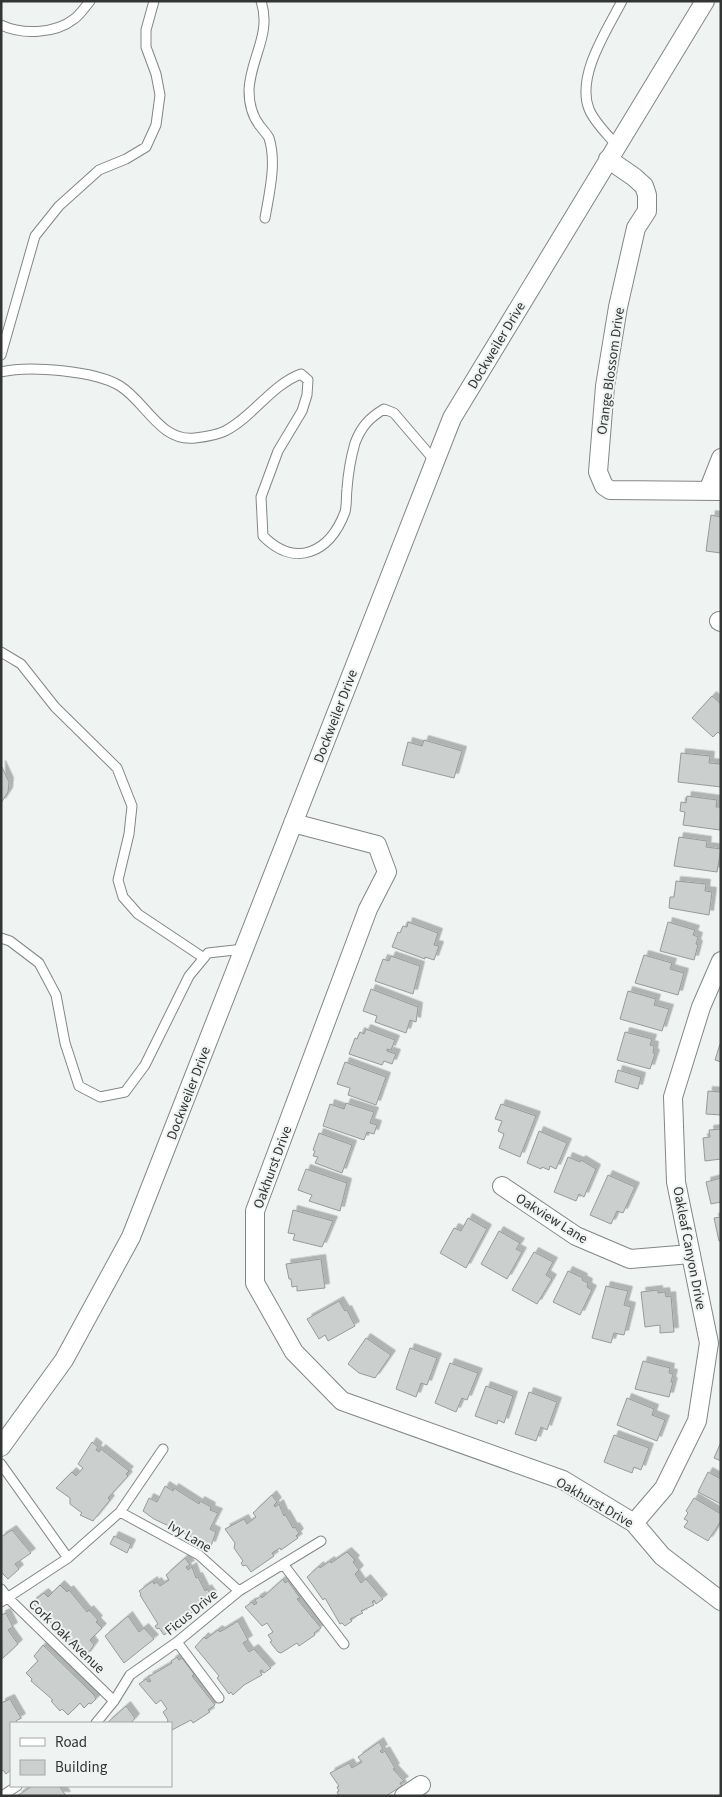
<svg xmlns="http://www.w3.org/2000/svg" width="722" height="1797" font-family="'Source Sans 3',sans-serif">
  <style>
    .building { fill: #cbd0cf; stroke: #969b9a; filter: url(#shadow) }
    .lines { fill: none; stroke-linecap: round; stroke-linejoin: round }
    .service-casing { stroke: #828785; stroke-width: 11 }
    .minor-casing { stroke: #828785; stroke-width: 20 }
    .service { stroke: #fff; stroke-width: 9 }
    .minor { stroke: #fff; stroke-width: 18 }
    .labels { text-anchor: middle; stroke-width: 4; stroke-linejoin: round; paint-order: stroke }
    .street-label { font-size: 14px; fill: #333535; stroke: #eff4f3 }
  </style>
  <defs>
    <filter id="shadow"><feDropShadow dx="4.5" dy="-4.5" stdDeviation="0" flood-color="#0004"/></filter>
  </defs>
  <rect width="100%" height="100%" fill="#eff4f3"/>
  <path class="building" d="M711,515L721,517V553L706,551Z
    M712,696L721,704V735L718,732L713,737L692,718Z
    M424,740L462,751L454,778L402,765L408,742L422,746Z
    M681,753L710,756L709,763L721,764V787L678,782Z
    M1,765L9,782L8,792L1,803Z
    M687,796L717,800L716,807H721L720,830L683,825L685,812L680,811L681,802L686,803Z
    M679,837L707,841L706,847L721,849L717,872L674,866Z
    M676,881L706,884L705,891L712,892L709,915L669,908L670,897H674Z
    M408,922L438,933L434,945L439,946L434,960L425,957V959L392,947L398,932L400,933L403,926L407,927Z
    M668,922L695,930L693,935L698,937L696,944L698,945L694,960L660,951Z
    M644,955L672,963L670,969L684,973L678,995L635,983Z
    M391,956L420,966L413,994L375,981L383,959L389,961Z
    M371,989L418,1007L416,1022L410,1020L406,1033L375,1022L377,1016L363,1011Z
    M628,991L656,999L654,1005L669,1009L662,1031L620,1019Z
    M366,1029L395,1040L391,1050L387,1049V1051L396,1054L392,1064L384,1061L382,1065L349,1054L355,1038L357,1039L360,1032L364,1034Z
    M625,1032L652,1039L650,1045L654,1046L653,1053L655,1054L650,1069L617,1060Z
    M720,1044L721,1045V1062L715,1060Z
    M345,1062L386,1077L376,1105L348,1095L350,1088L337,1084Z
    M618,1070L641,1077L638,1089L615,1082Z
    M708,1091L721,1092V1115L706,1114Z
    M346,1103L374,1112L370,1123L377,1125L374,1134L367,1132L364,1140L323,1126L330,1104L344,1109Z
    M501,1104L536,1116L520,1157L499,1148L504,1134L498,1131L502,1121L495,1119Z
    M721,1129V1159L705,1161L703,1138L710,1137L709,1130Z
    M539,1131L567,1143L556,1169L550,1166L549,1170L542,1167L541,1169L527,1163Z
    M319,1133L352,1145L342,1173L315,1163L318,1157L313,1156L315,1151L313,1150Z
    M568,1157L580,1162L581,1160L596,1169L584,1197L579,1194L576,1201L554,1192Z
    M306,1169L347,1183L340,1211L309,1201L312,1195L298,1190Z
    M608,1175L635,1187L623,1213L617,1211L611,1224L590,1215Z
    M721,1178V1202L711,1204L706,1182Z
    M293,1210L333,1221L322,1247L293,1240L295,1234L288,1233Z
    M721,1217V1241H719L714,1218Z
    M468,1218L487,1229L466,1268L440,1253L454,1228L461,1231Z
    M499,1231L520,1243L516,1249L522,1252L507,1279L481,1264Z
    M534,1252L553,1262L546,1275L552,1279L537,1304L512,1290Z
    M321,1259L325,1288L297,1291V1286L292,1287L291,1279H289L286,1264Z
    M568,1271L583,1278L582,1280L588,1283L587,1287L592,1290L580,1315L553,1302Z
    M606,1286L628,1291L624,1305L631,1307L624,1335L614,1333L611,1343L592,1338Z
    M658,1290V1293L665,1292L666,1297L671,1296L674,1332L660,1333V1325L645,1327L641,1292Z
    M339,1301L345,1311L347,1310L355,1326L328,1341L325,1335L319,1339L307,1319Z
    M366,1338L391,1355L375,1378L359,1373L348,1364Z
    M410,1348L437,1358L427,1385L421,1383L416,1397L396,1389Z
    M643,1361L670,1368L669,1373L673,1374L671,1382H673L669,1397L635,1389Z
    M450,1363L478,1373L467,1400L462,1398L456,1412L435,1403Z
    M486,1386L513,1396L504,1423L498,1420L497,1424L475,1416Z
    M529,1392L557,1402L547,1430L541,1427L536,1441L515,1434Z
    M627,1398L654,1409L652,1415L665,1420L657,1441L617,1425Z
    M614,1435L649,1448L641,1470L634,1467L632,1473L604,1462Z
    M92,1442L98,1447L96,1450L99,1452L101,1449L129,1471L126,1474L128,1476L108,1498L110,1500L93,1521L80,1515L82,1513L70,1504V1498L56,1488L72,1472L76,1476L83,1468L78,1464Z
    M721,1442V1461L714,1458Z
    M708,1472L721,1479V1504L698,1492Z
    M165,1486L173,1491L174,1488L199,1504L200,1501L211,1507L210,1510L218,1513L210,1529L216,1532L211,1546L154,1519L143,1511L149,1498L157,1502Z
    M272,1495L277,1502L274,1505L275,1507L279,1504L284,1516L285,1514L293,1528L295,1527L299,1533L296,1536L298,1538L281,1550L280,1548L272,1553L274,1556L251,1572L246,1565L243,1566L241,1563L243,1561L234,1548L235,1543L225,1529L244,1519L247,1524L256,1517L253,1513Z
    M694,1498L721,1514V1521L708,1541L684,1527L688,1521L684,1519L688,1513L686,1511Z
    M12,1530L31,1553L15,1564L19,1569L8,1579L1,1572V1537Z
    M114,1536L131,1544L127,1553L110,1544Z
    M347,1552L355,1560L353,1562L359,1570L355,1574L361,1583L366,1579L383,1599L376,1604L374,1600L372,1602L374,1605L361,1611L363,1613L350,1619L352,1621L345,1626L342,1623L340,1624L325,1598L323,1600L307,1577L319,1566L320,1568L330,1561L331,1563Z
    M185,1558L190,1565L186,1567L188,1570L192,1567L196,1578L198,1577L205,1591L207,1589L212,1596L209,1598L211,1600L185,1617L187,1619L164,1635L159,1628L157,1629L155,1626L158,1624L140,1595L141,1594L139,1591L153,1581L154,1584L157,1582L160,1586L169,1580L166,1575Z
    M283,1579L285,1583L288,1581L300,1598L297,1599L321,1628L314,1633L315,1635L299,1646L297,1643L281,1653L278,1652L270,1642L272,1641L268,1635L273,1632L267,1623L262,1626L245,1607L252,1602L254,1605L257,1603L255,1600L261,1596L262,1598Z
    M60,1585L67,1592L69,1590L87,1612L89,1610L98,1620L96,1622L102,1628L90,1640L94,1645L86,1656L74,1648L32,1602L44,1593L48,1597Z
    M6,1613L13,1627L8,1630L18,1644L2,1659L1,1615Z
    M128,1616L139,1632L144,1628L154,1639L124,1663L105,1636Z
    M238,1621L248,1640L243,1643L249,1652L254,1649L271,1668L264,1673L262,1670L260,1671L262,1675L244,1685L233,1695L231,1692L229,1694L217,1678L219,1676L195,1647L204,1637L206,1639L218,1630L220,1632Z
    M43,1645L94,1695L96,1699L91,1704L89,1703L84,1708L80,1703L68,1715L62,1709L60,1711L51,1701L53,1700L31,1681L32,1679L26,1673L38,1661L34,1656Z
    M177,1657L179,1660L182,1658L194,1674L192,1676L215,1705L208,1710L210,1712L193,1723L191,1720L172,1730L171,1723H167L168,1720L163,1712L167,1709L161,1700L156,1704L139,1684L146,1679L148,1682L151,1681L148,1677L172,1663L171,1661Z
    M10,1699L21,1718L16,1721L17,1723H11V1770L6,1774L3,1770L1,1772V1703Z
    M126,1706L135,1718L131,1723H107Z
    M379,1742L383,1749L380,1751L382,1753L385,1751L395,1768L393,1769L404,1781L400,1783L402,1786L386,1796H339L337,1792L339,1791L337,1787L339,1786L330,1773L349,1763L352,1768L362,1762L358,1757Z
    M32,1786H63L60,1787L66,1796H17Z"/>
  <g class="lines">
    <defs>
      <path id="service" d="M261,1C272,34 250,59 249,90C249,103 252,116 260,126C263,130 267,134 269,138C277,163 269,194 265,218
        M1,25C22,35 55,34 74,19C80,15 85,7 90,1
        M617,146C608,135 594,122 589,109C576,76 607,30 622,1
        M1,355L35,236L59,206L99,170L126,159L146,147L156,125L160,95L156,74L146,47V30L154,1
        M1,372C29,365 96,371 120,386C146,402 160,442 195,438C204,437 217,435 225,431C253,417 271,385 301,374L308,380L307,395L302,411L278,451L261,497L263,536C296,569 330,552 345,512C347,505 346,496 347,489C348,475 351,457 355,443C361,427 369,418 384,409L394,413L435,461
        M1,652L21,664L55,707L117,768L132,806L129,834L118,880L123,897L138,914L204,958
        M1,938L10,941L39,963L56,995L65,1043L79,1086L100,1097L125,1092L145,1065L189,976L208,953L244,949
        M1,1464L68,1558
        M120,1512L199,1555L239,1591
        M283,1564L344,1644
        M1,1589L8,1598L114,1701
        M1,1602L68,1558L120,1512L163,1449
        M177,1642L219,1698
        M96,1723L114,1701L130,1675L177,1642L239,1591L321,1541
        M2,1796L17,1786"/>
      <path id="minor" d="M608,159L634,177L644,186L647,195V211L636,228L618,307L605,386L598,472L604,486L610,490L721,491
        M708,491L721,458
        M719,621L721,622
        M293,823L377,845L387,872L368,909L255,1211V1283L294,1352L342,1401L563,1480L634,1523L662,1556L721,1601
        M502,1186L576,1236L630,1259L691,1254
        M1,1447L64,1360L131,1237L452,418L705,1
        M634,1523L664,1488L697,1421L709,1343L676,1182L673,1097L701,1007L721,961
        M404,1796L421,1785"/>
    </defs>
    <use href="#service" class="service-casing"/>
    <use href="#minor" class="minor-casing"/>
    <use href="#service" class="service"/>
    <use href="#minor" class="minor"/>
  </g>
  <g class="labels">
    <g class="street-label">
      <text transform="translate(496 345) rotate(-59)" y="5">Dockweiler Drive</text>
      <text transform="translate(610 371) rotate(-82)" y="5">Orange Blossom Drive</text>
      <text transform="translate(335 716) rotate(-69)" y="5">Dockweiler Drive</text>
      <text transform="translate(188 1093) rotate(-69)" y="5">Dockweiler Drive</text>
      <text transform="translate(272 1167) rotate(-70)" y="5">Oakhurst Drive</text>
      <text transform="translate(552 1218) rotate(32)" y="5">Oakview Lane</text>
      <text transform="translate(690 1248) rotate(79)" y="5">Oakleaf Canyon Drive</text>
      <text transform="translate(595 1502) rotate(30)" y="5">Oakhurst Drive</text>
      <text transform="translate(190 1536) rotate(31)" y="5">Ivy Lane</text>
      <text transform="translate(191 1612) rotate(-39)" y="5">Ficus Drive</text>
      <text transform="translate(67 1636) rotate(44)" y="5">Cork Oak Avenue</text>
    </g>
  </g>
  <rect width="722" height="1797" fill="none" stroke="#333535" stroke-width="5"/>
  <rect x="10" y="1722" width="162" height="65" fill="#eff4f3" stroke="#a4a8a7"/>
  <rect x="20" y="1738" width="25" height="8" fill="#ffffff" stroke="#a4a8a7"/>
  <text x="55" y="1747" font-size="15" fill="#333535">Road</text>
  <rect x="20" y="1760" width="25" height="15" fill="#cbd0cf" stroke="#a4a8a7"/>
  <text x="55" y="1772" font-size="15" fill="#333535">Building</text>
</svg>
